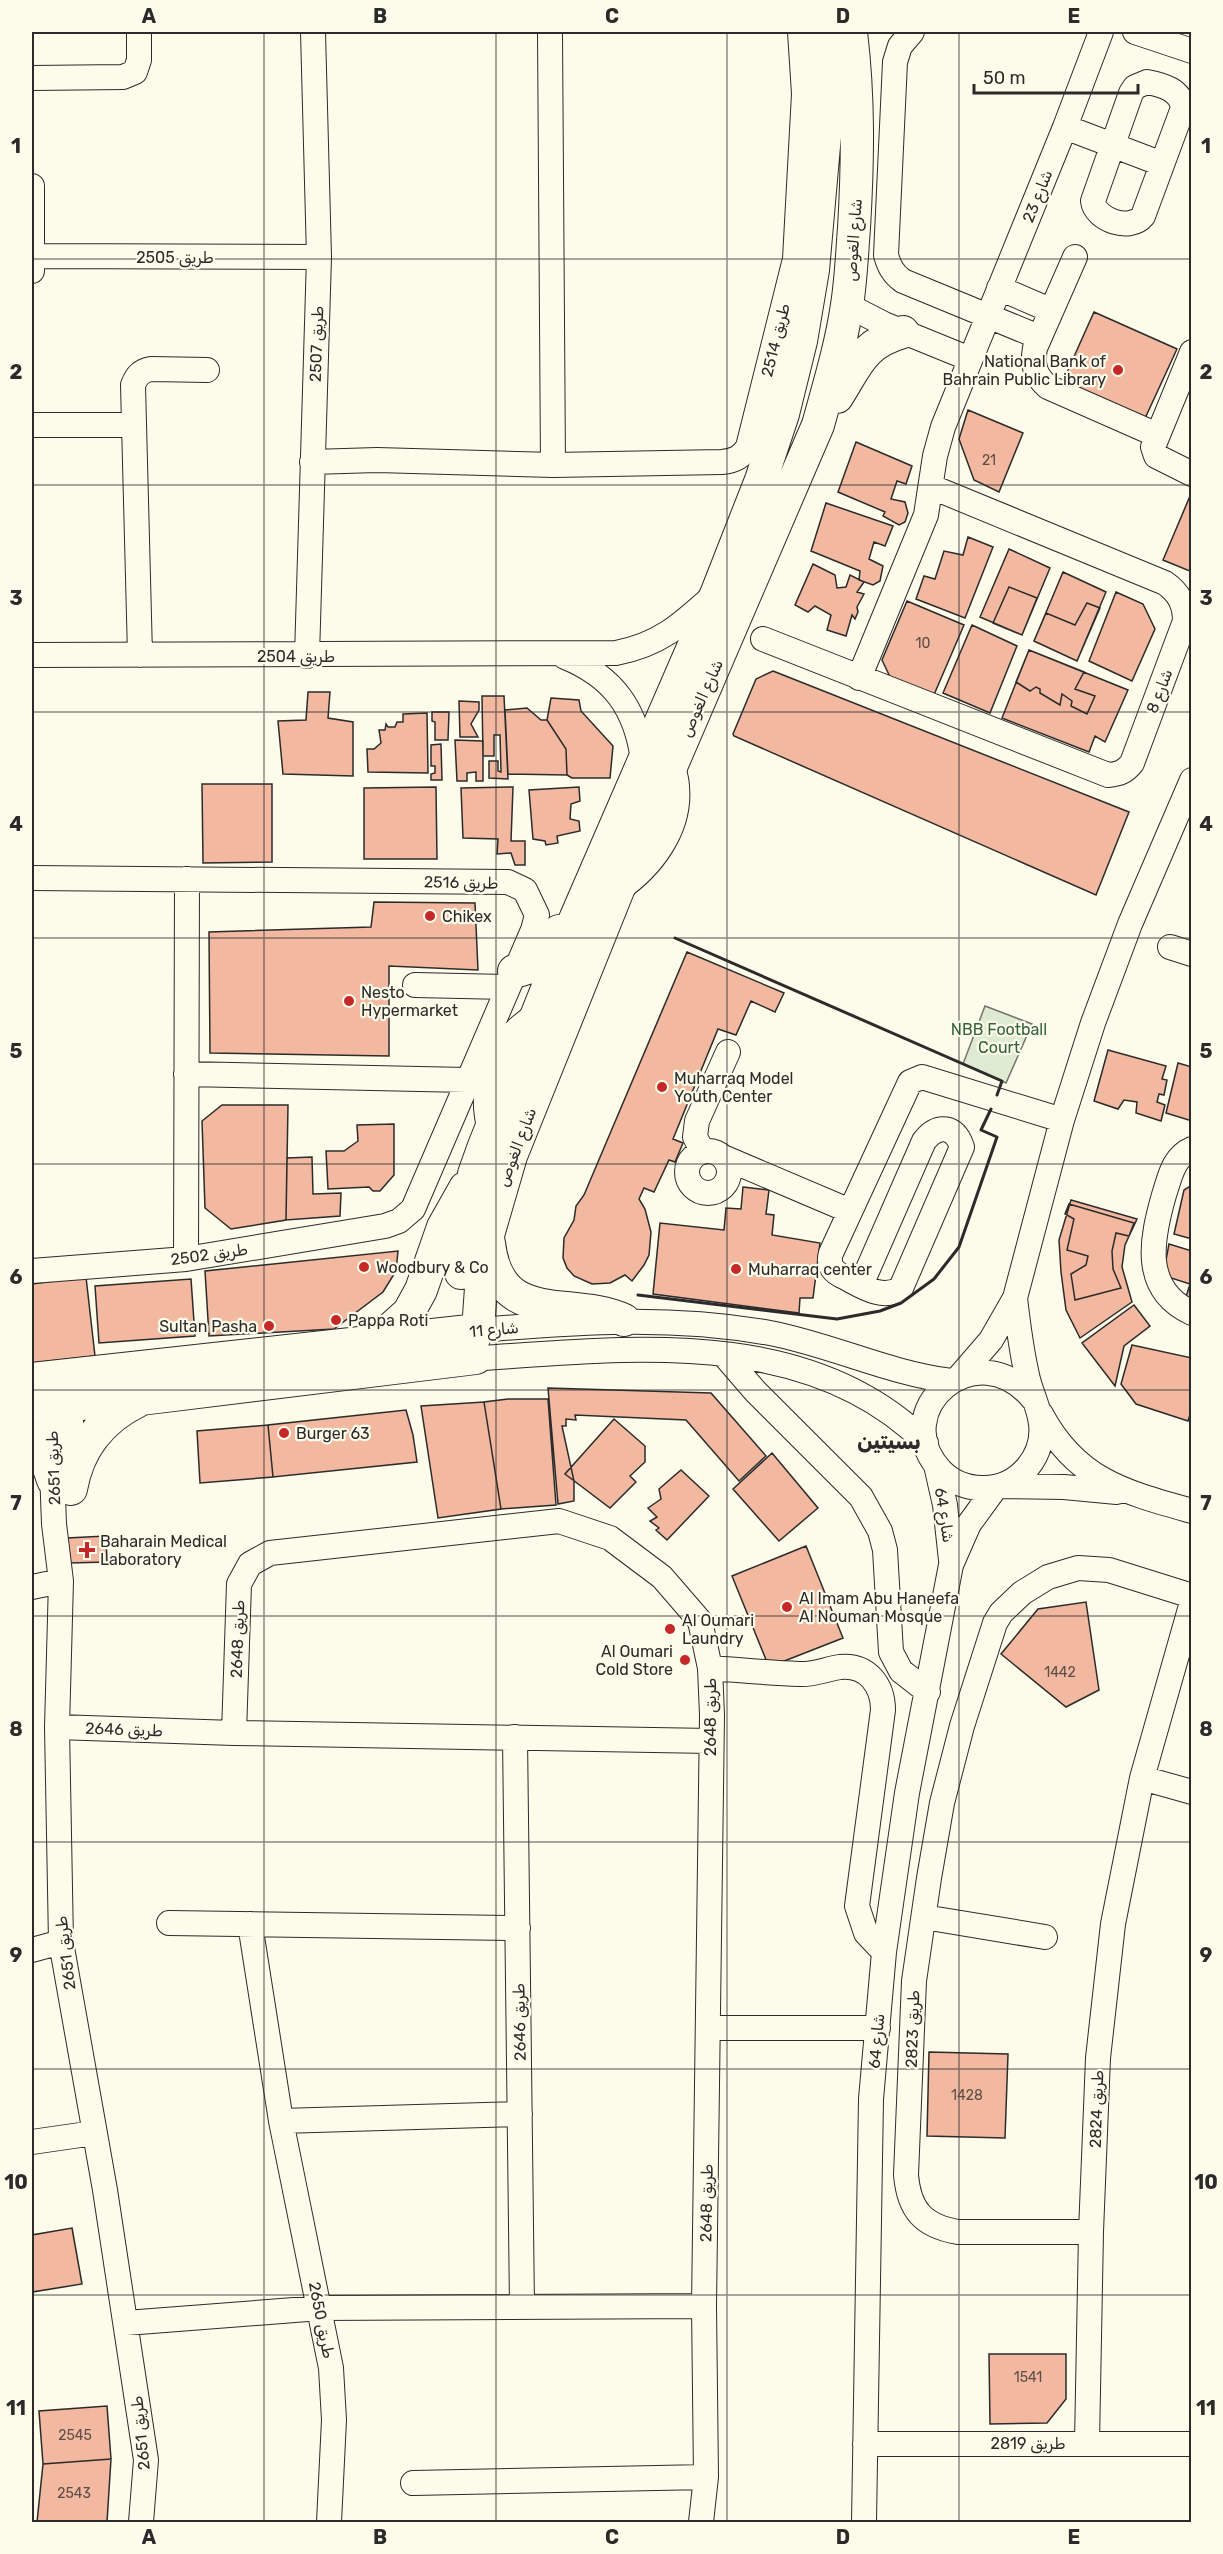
<svg xmlns="http://www.w3.org/2000/svg" width="1223" height="2554" font-family="Rubik,Vazirmatn,sans-serif">
  <style>
    .green { fill: #deebd1; stroke: #74746e; stroke-width: 1.5 }
    .building { fill: #f2b8a0; stroke: #2b2b2b; stroke-width: 1.5 }
    .lines { fill: none; stroke-linecap: round; stroke-linejoin: round }
    .minor-casing { stroke: #2b2b2b; stroke-width: 26 }
    .major-casing { stroke: #2b2b2b; stroke-width: 34 }
    .minor { stroke: #fdfbea; stroke-width: 24 }
    .major { stroke: #fdfbea; stroke-width: 32 }
    .wall { stroke: #2b2b2b; stroke-width: 3 }
    .grid { fill: none; stroke: #2b2b2b; stroke-width: 1.5; stroke-opacity: 0.55 }
    .poi-dot { fill: #c62828; stroke: #fdfbea; stroke-width: 2 }
    .labels { text-anchor: middle; stroke-width: 4.5; stroke-linejoin: round; paint-order: stroke }
    .number-label { font-size: 14px; fill: #5d4e48 }
    .street-label { font-size: 16px; fill: #2b2b2b; stroke: #fdfbea }
    .poi-label { font-size: 16px; fill: #2b2b2b; stroke: #fdfbea; text-anchor: start }
    .park-label { font-size: 16px; fill: #34623c; stroke: #fdfbea }
    .district-label { font-size: 22px; font-weight: bold; fill: #2b2b2b; stroke: #fdfbea }
    .neatline { fill: none; stroke: #2b2b2b; stroke-width: 2 }
    .grid-label { font-size: 20px; text-anchor: middle; font-weight: bold; fill: #2b2b2b }
  </style>
  <rect width="100%" height="100%" fill="#fdfbea"/>
  <path class="green" d="M985,1006L1032,1024L1006,1083L963,1064Z"/>
  <path class="building" d="M1094,312L1177,349L1141,427L1059,390Z
    M968,410L1023,433L999,492L974,480L959,439Z
    M856,442L912,466L906,484L897,481L891,499L905,502L908,513L905,522L899,525L883,516L885,512L838,492Z
    M1190,496L1192,497V572L1163,560Z
    M826,503L893,526L885,546L874,542L869,559L883,566L880,581L873,585L859,580L860,571L811,551Z
    M968,537L993,547L965,618L916,599L924,576L935,579L944,551L963,555Z
    M1009,549L1050,568L1022,635L980,617Z
    M813,564L835,575L837,588L846,587L850,575L864,582L857,592L864,594L857,607L858,612L855,619L852,615L846,636L827,630L831,615L815,606L808,612L795,605Z
    M1063,572L1106,592L1077,661L1034,641Z
    M1009,587L1037,598L1022,635L993,623Z
    M1116,592L1143,604L1155,629L1132,681L1089,661Z
    M907,601L964,625L933,697L891,679L882,660Z
    M1087,603L1100,608L1077,661L1034,641L1046,613L1075,625Z
    M972,625L1017,646L990,713L943,693Z
    M1029,650L1128,690L1105,742L1095,736L1089,752L1002,718Z
    M1029,650L1084,672L1075,689L1095,696L1087,714L1071,706L1072,701L1062,694L1060,705L1040,693V689L1036,687L1030,691L1016,682Z
    M773,671L1129,812L1096,895L734,736L733,734L756,679Z
    M308,692H330L328,718L353,722V776L283,774L278,721L306,720Z
    M482,696H504L508,779L489,778V761H498V771L501,772L500,735H494V756H483Z
    M551,698L579,700L581,711L613,746L610,778H572L567,775L566,749L547,720Z
    M459,701L479,702V710L471,724L478,737H460Z
    M527,708L541,720H547L566,749L567,775L508,774L505,710Z
    M432,712H449L448,740H435V722L432,721Z
    M427,713L428,773L368,772L367,749H374L381,743L379,730H385L386,724L388,727H395L397,722H403V714Z
    M455,740L483,741V781H476V772L467,773V781H457Z
    M441,744L442,780H431V774L435,773V766H431V745Z
    M202,784H272V862L203,863Z
    M436,787L437,859H364V788Z
    M513,787L511,841H525V865H515L511,853L497,854L498,839L463,838L461,788Z
    M579,787L580,801L571,804L570,819L579,821L580,831L557,836L558,843L546,845L545,841L533,839L529,790Z
    M374,902L475,903L478,970L389,966V1056L210,1053L209,932L371,927Z
    M687,952L784,993L775,1012L751,1001L736,1035L718,1029L673,1139L683,1143L675,1162L669,1160L654,1192L644,1188L639,1199L645,1209L651,1232L649,1255L644,1265L632,1281L625,1275L610,1283L592,1284L574,1276L567,1268L563,1258L564,1238L574,1220L576,1206L584,1195Z
    M1108,1050L1166,1066L1162,1079L1167,1080L1164,1095L1159,1094L1157,1102L1165,1105L1161,1121L1136,1113L1137,1102L1124,1100L1118,1109L1094,1101Z
    M1178,1063L1192,1067V1121L1166,1113Z
    M222,1105H288L286,1220L231,1229L205,1208L202,1121Z
    M394,1124V1175L380,1191H373L369,1187L328,1189L326,1151H344L358,1141L357,1125Z
    M312,1157L313,1194L341,1193L340,1216L286,1220L287,1158Z
    M1192,1185V1239L1174,1234L1184,1190Z
    M743,1187L769,1190L766,1214L774,1215L772,1235L820,1243L813,1298H800L799,1313L653,1294L660,1223L724,1230L726,1208L741,1209Z
    M1071,1200L1137,1219L1125,1245L1122,1267L1132,1302L1080,1338L1066,1310L1061,1272L1059,1240Z
    M1069,1204L1134,1223L1129,1236L1116,1233L1112,1251L1113,1269L1121,1288L1075,1300L1071,1274L1086,1265L1088,1256L1067,1250L1074,1219L1065,1214Z
    M1169,1244L1192,1251V1302L1186,1297L1190,1284L1171,1278L1165,1265Z
    M398,1251L396,1271L383,1292L334,1329L209,1336L205,1271Z
    M86,1277L95,1356L32,1363V1284Z
    M191,1279L195,1336L99,1343L95,1286Z
    M1134,1305L1150,1326L1124,1346L1115,1386L1082,1343Z
    M1132,1345L1192,1358V1408L1188,1421L1136,1404L1121,1384Z
    M548,1388L711,1393L766,1456L739,1481L686,1420L575,1415L576,1420L566,1419V1426H562L574,1481V1501L558,1504Z
    M508,1399H548L556,1505L501,1509L484,1402Z
    M484,1402L501,1509L438,1518L421,1406Z
    M406,1410L413,1435L417,1462L273,1477L268,1425Z
    M614,1419L645,1446V1462L630,1476L636,1482L610,1508L565,1474Z
    M268,1425L273,1477L200,1483L197,1431Z
    M772,1453L818,1508L779,1541L733,1489Z
    M681,1470L709,1496L667,1540L656,1530L659,1528L650,1521L657,1517L648,1508L661,1499L659,1489Z
    M106,1536L107,1562L69,1563L67,1538Z
    M806,1546L843,1638L769,1667L732,1576Z
    M1086,1602L1099,1690L1066,1707L1001,1654L1038,1609Z
    M929,2052L1008,2054L1005,2138L927,2136Z
    M72,2228L82,2284L32,2292V2235Z
    M989,2354H1066V2399L1047,2423L990,2424Z
    M107,2406L111,2459L43,2464L39,2411Z
    M111,2459L107,2522H37L43,2464Z"/>
  <g class="lines">
    <defs>
      <path id="minor" d="M550,32L553,465
        M912,32L900,46L895,62L886,255C889,266 893,274 903,281L1039,337
        M1135,32L1192,51
        M32,78L123,77L135,72L139,60V32
        M1147,82C1163,85 1181,90 1183,108L1143,216C1130,232 1095,220 1093,201L1131,93L1135,87Z
        M1065,127L1162,164
        M32,186V271
        M32,256L319,257
        M1075,257L1035,348C1032,365 1035,376 1048,387L1157,435
        M999,288L1050,310
        M847,305L884,324L970,359
        M1192,352L1153,447L1156,456L1192,474
        M32,425H134
        M312,462L377,460L553,465L722,462C734,461 742,457 748,447L795,259L804,94L800,32
        M763,639L1108,775C1119,774 1125,772 1132,763L1185,621C1185,604 1179,593 1165,583L932,487
        M32,655L616,653C659,645 681,625 713,596
        M140,655L133,385C137,375 141,371 151,369L207,370
        M307,656L319,257L313,32
        M565,657C614,677 636,709 643,760
        M859,678L926,515L935,456L943,427L1065,127L1101,32
        M32,878L508,882L525,890L537,915L533,930L413,1209L399,1221L385,1226L186,1259L32,1271
        M618,890C651,868 681,829 677,787C677,779 674,771 672,764
        M1170,947L1192,954
        M415,985L507,987
        M186,1074L467,1080
        M490,1131C477,1082 495,1039 539,1013
        M1192,1149C1173,1157 1170,1177 1164,1195C1152,1237 1140,1289 1192,1313
        M687 1172a21 21 0 1 1 42 0a21 21 0 1 1-42 0Z
        M703,1152L695,1137L697,1121L728,1052
        M723,1157L850,1211
        M186,1259L187,879
        M861,1285L924,1141C938,1123 955,1126 962,1147L901,1288C882,1302 859,1284 840,1275C831,1270 828,1263 831,1253L910,1082L922,1077L1062,1120
        M1015,1298C1018,1324 1021,1349 1027,1375C1030,1390 1037,1403 1040,1418C1048,1454 1019,1489 982,1488C967,1488 952,1482 941,1471C885,1411 977,1330 1033,1399
        M478,1330C578,1322 670,1315 770,1333C832,1345 888,1373 951,1381
        M724,1355L755,1391L861,1497L880,1531L885,1550L891,1652L901,1671L928,1692
        M483,1358C632,1348 810,1327 926,1443
        M959,1377L991,1340L1015,1298L1062,1120L1093,1023L1130,924L1192,780
        M71,1389V1474
        M49,1390L54,1524L61,1581L57,1727L61,1942L105,2190L146,2460L141,2522
        M1041,1414C1076,1480 1124,1492 1192,1511
        M936,1465L945,1505L951,1560
        M1002,1486L1064,1487L1117,1492
        M32,1587L61,1581
        M710,1668C740,1670 770,1673 799,1674C814,1675 826,1669 840,1667C867,1664 883,1685 883,1710L857,1906L866,1933L884,1952
        M57,1727L234,1733L711,1741
        M234,1733L239,1584L250,1564L270,1553L559,1521L610,1538L662,1577L700,1621L710,1668L712,1715L704,2306L706,2477L701,2522
        M515,1737L522,2307
        M1142,1778L1192,1792
        M924,1917L1045,1937
        M169,1923L518,1928
        M250,1924L281,2121L331,2368L334,2420L329,2522
        M32,1950L61,1942
        M708,2028H878
        M281,2121L520,2114
        M32,2142L94,2133
        M1091,2232H958C923,2226 909,2210 906,2175L914,1981L929,1878L942,1803L962,1726L995,1623L1001,1613L1022,1593L1048,1577L1078,1568L1109,1570L1192,1596
        M126,2323L320,2308L704,2306
        M1087,2443L1091,2232L1098,2058L1113,1924L1142,1778L1192,1602
        M865,2444H1192
        M413,2483L706,2477
        M864,2522L871,2099L884,1952L907,1793L951,1565L969,1524L996,1487"/>
      <path id="major" d="M837,397C858,364 862,344 903,332
        M514,971C540,970 545,949 559,931
        M489,1243C499,1329 570,1295 624,1320
        M461,1273L474,1174L484,1146L576,917L717,592L761,480L783,414L801,341L813,270L827,112L820,32
        M368,1341L388,1331L409,1312L421,1290L443,1227L465,1188
        M455,1360L469,1348L478,1330L482,1274L488,1235L511,1156L618,890L818,425C829,385 841,346 847,305C851,280 852,253 854,228C858,161 859,98 851,32
        M32,1379L478,1330
        M32,1408L141,1399L476,1358
        M32,1438L45,1457L53,1480
        M71,1489C78,1448 101,1419 138,1401"/>
    </defs>
    <use href="#minor" class="minor-casing"/>
    <use href="#major" class="major-casing"/>
    <use href="#minor" class="minor"/>
    <use href="#major" class="major"/>
    <path class="wall" d="M675,938L1002,1081L997,1095
      M638,1295L837,1319L880,1311L901,1303L934,1279L959,1247L997,1137L981,1130L991,1109"/>
  </g>
  <path class="grid" d="M264,32V2522M496,32V2522M727,32V2522M959,32V2522M32,259H1192M32,485H1192M32,712H1192M32,938H1192M32,1164H1192M32,1390H1192M32,1616H1192M32,1842H1192M32,2069H1192M32,2295H1192"/>
  <g class="poi-dot">
    <circle cx="1118" cy="370" r="6"/>
    <circle cx="430" cy="916" r="6"/>
    <circle cx="349" cy="1001" r="6"/>
    <circle cx="662" cy="1087" r="6"/>
    <circle cx="364" cy="1267" r="6"/>
    <circle cx="736" cy="1269" r="6"/>
    <circle cx="336" cy="1320" r="6"/>
    <circle cx="269" cy="1326" r="6"/>
    <circle cx="284" cy="1433" r="6"/>
    <path d="M84 1541h6v6h6v6h-6v6h-6v-6h-6v-6h6z"/>
    <circle cx="787" cy="1607" r="6"/>
    <circle cx="670" cy="1629" r="6"/>
    <circle cx="685" cy="1660" r="6"/>
  </g>
  <g class="labels">
    <g class="number-label">
      <text x="989" y="465">21</text>
      <text x="923" y="648">10</text>
      <text x="1060" y="1677">1442</text>
      <text x="967" y="2100">1428</text>
      <text x="1028" y="2382">1541</text>
      <text x="75" y="2440">2545</text>
      <text x="74" y="2498">2543</text>
    </g>
    <g class="street-label">
      <text transform="translate(1037 196) rotate(-68)" y="6">شارع 23</text>
      <text transform="translate(853 240) rotate(-86)" y="6">شارع الغوص</text>
      <text x="175" y="263">طريق 2505</text>
      <text transform="translate(775 340) rotate(-76)" y="6">طريق 2514</text>
      <text transform="translate(316 344) rotate(-88)" y="6">طريق 2507</text>
      <text x="296" y="662">طريق 2504</text>
      <text transform="translate(1159 691) rotate(-69)" y="6">شارع 8</text>
      <text transform="translate(701 698) rotate(-66)" y="6">شارع الغوص</text>
      <text transform="translate(461 882) rotate(1)" y="6">طريق 2516</text>
      <text transform="translate(516 1147) rotate(-69)" y="6">شارع الغوص</text>
      <text transform="translate(209 1254) rotate(-8)" y="6">طريق 2502</text>
      <text transform="translate(494 1329) rotate(-5)" y="6">شارع 11</text>
      <text transform="translate(53 1468) rotate(-92)" y="6">طريق 2651</text>
      <text transform="translate(945 1515) rotate(81)" y="6">شارع 64</text>
      <text transform="translate(237 1639) rotate(-88)" y="6">طريق 2648</text>
      <text transform="translate(710 1717) rotate(-90)" y="6">طريق 2648</text>
      <text transform="translate(124 1729) rotate(2)" y="6">طريق 2646</text>
      <text transform="translate(65 1953) rotate(-97)" y="6">طريق 2651</text>
      <text transform="translate(519 2022) rotate(-91)" y="6">طريق 2646</text>
      <text transform="translate(912 2029) rotate(-88)" y="6">طريق 2823</text>
      <text transform="translate(876 2041) rotate(-85)" y="6">شارع 64</text>
      <text transform="translate(1096 2109) rotate(-88)" y="6">طريق 2824</text>
      <text transform="translate(706 2203) rotate(-89)" y="6">طريق 2648</text>
      <text transform="translate(322 2320) rotate(79)" y="6">طريق 2650</text>
      <text transform="translate(140 2433) rotate(-96)" y="6">طريق 2651</text>
      <text x="1028" y="2449">طريق 2819</text>
    </g>
    <g class="poi-label">
      <text x="1106" y="367" text-anchor="end">National Bank of<tspan x="1106" dy="18">Bahrain Public Library</tspan></text>
      <text x="442" y="922">Chikex</text>
      <text x="361" y="998">Nesto<tspan x="361" dy="18">Hypermarket</tspan></text>
      <text x="674" y="1084">Muharraq Model<tspan x="674" dy="18">Youth Center</tspan></text>
      <text x="376" y="1273">Woodbury &amp; Co</text>
      <text x="748" y="1275">Muharraq center</text>
      <text x="348" y="1326">Pappa Roti</text>
      <text x="257" y="1332" text-anchor="end">Sultan Pasha</text>
      <text x="296" y="1439">Burger 63</text>
      <text x="100" y="1547">Baharain Medical<tspan x="100" dy="18">Laboratory</tspan></text>
      <text x="799" y="1604">Al Imam Abu Haneefa<tspan x="799" dy="18">Al Nouman Mosque</tspan></text>
      <text x="682" y="1626">Al Oumari<tspan x="682" dy="18">Laundry</tspan></text>
      <text x="673" y="1657" text-anchor="end">Al Oumari<tspan x="673" dy="18">Cold Store</tspan></text>
    </g>
    <g class="park-label">
      <text x="999" y="1035">NBB Football<tspan x="999" dy="18">Court</tspan></text>
    </g>
    <g class="district-label">
      <text x="889" y="1449">بسيتين</text>
    </g>
  </g>
  <rect width="1223" height="2554" fill="none" stroke="#fdfbea" stroke-width="66"/>
  <path d="M974 84v9h164v-9" fill="none" stroke="#2b2b2b" stroke-width="3"/>
  <text x="983" y="84" font-size="18" fill="#2b2b2b" stroke="#fdfbea" stroke-width="4.5" paint-order="stroke">50 m</text>
  <rect x="33" y="33" width="1157" height="2488" class="neatline"/>
  <g class="grid-label">
    <text x="149" y="23">A</text>
    <text x="380" y="23">B</text>
    <text x="612" y="23">C</text>
    <text x="843" y="23">D</text>
    <text x="1074" y="23">E</text>
    <text x="16" y="153">1</text>
    <text x="1206" y="153">1</text>
    <text x="16" y="379">2</text>
    <text x="1206" y="379">2</text>
    <text x="16" y="605">3</text>
    <text x="1206" y="605">3</text>
    <text x="16" y="831">4</text>
    <text x="1206" y="831">4</text>
    <text x="16" y="1058">5</text>
    <text x="1206" y="1058">5</text>
    <text x="16" y="1284">6</text>
    <text x="1206" y="1284">6</text>
    <text x="16" y="1510">7</text>
    <text x="1206" y="1510">7</text>
    <text x="16" y="1736">8</text>
    <text x="1206" y="1736">8</text>
    <text x="16" y="1962">9</text>
    <text x="1206" y="1962">9</text>
    <text x="16" y="2189">10</text>
    <text x="1206" y="2189">10</text>
    <text x="16" y="2415">11</text>
    <text x="1206" y="2415">11</text>
    <text x="149" y="2544">A</text>
    <text x="380" y="2544">B</text>
    <text x="612" y="2544">C</text>
    <text x="843" y="2544">D</text>
    <text x="1074" y="2544">E</text>
  </g>
</svg>
